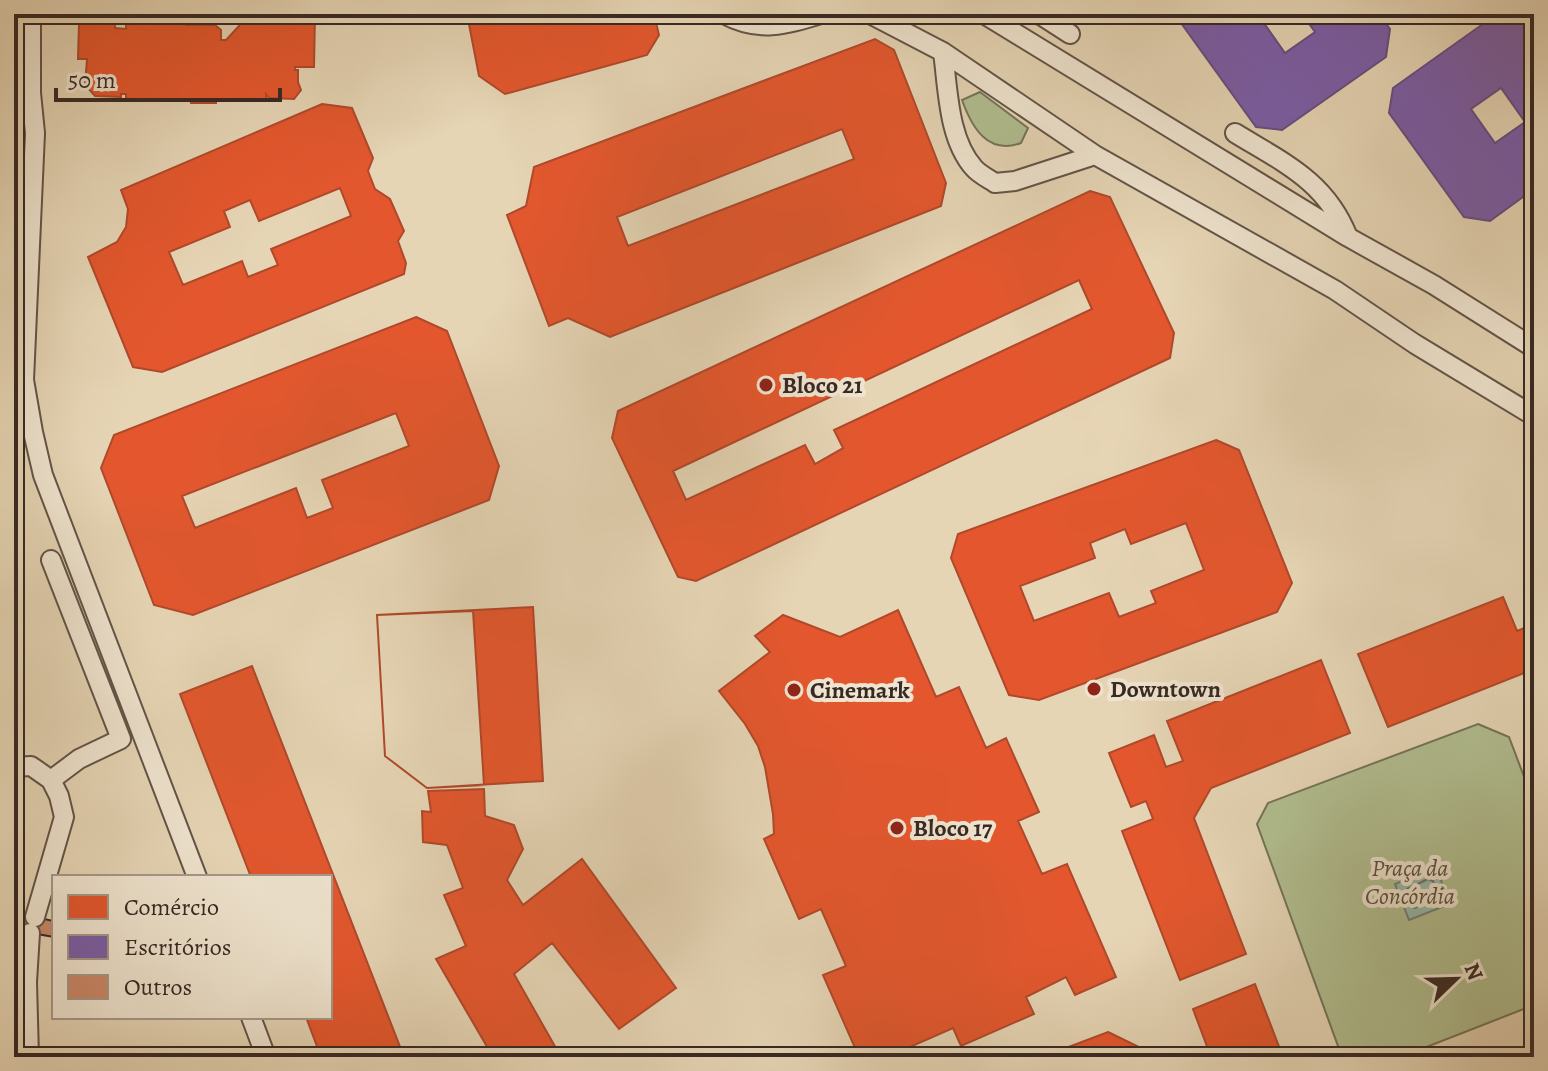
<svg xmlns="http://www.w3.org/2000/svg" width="1548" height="1071" font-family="Alegreya,serif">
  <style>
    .green { fill: #b1be90; stroke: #74745a; stroke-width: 2 }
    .water { fill: #96b9ae; stroke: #707f77; stroke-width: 2 }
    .shops { fill: #e4572e; stroke: #b0492b; stroke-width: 2; fill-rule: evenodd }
    .offices { fill: #7b5ea7; stroke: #674e80; stroke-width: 2; fill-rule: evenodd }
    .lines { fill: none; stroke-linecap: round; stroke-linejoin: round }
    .shore { stroke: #667169; stroke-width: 2 }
    .building { fill: #cb886a; stroke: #372924; stroke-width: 2 }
    .service-casing { stroke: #635448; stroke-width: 22 }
    .service { stroke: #efe4cf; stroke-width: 18 }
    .poi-dot { fill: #8f2418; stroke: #efe4cf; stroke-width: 3 }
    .labels { text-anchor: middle; stroke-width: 8; stroke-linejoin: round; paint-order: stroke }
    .poi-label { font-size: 24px; font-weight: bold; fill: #372924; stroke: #efe4cf; text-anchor: start }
    .park-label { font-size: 24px; font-style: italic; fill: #564e3f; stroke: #efe4cf }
  </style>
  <rect width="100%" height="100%" fill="#e6d5b5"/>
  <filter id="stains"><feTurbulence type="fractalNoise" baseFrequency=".0025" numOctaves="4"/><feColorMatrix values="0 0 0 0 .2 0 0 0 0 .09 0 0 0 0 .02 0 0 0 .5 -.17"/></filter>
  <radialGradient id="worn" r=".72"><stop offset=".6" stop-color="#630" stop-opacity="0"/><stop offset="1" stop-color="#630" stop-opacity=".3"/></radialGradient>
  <path class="green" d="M980,92L1028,128L1021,143C988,155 972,128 962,100Z
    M1478,724L1509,737L1534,803V1005L1401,1057H1342L1257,824L1268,803Z"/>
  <path class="water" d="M1436,867L1450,904L1409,920L1395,884Z"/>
  <path class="shops" d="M82,14H115V28L126,29V24H160V22H185L186,25H215L221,30V40H226L239,26V19H228L223,14H315L314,67H295V70H298V82L301,90L294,99L269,98L266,94V99L216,100V103H191L190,99H126V94H121V97L95,96L85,85L87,59H78L79,23H82Z
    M467,14H654L659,35L647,55L505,94L479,76Z
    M875,39L894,50L946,183L941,206L610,337L568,318L549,326L507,215L526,206L534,167ZM842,129L854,159L628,246L617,217Z
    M322,104L352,108L373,158L368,171L375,189L390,199L404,231L398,241L406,263L404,274L162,372L133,367L88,257L117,242L126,227L128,209L121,190ZM340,188L351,216L271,249L278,265L248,277L242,261L183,285L169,252L230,227L224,211L250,200L259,221Z
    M1090,191L1110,197L1174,333L1170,358L696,581L678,577L612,438L618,411ZM1079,280L1092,309L834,430L843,448L815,464L805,445L686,500L673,471Z
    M416,317L447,331L499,466L489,500L193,615L154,605L101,468L114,435ZM396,413L409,446L322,480L333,508L307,518L296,488L195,528L182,496Z
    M1216,440L1239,450L1292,583L1277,612L1039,700L1009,695L951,558L958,534ZM1186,523L1204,570L1151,591L1156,603L1119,617L1109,593L1034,621L1020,586L1095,558L1090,543L1125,529L1131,544Z
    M1503,597L1517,631L1534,624V677L1524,673L1388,727L1358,654Z
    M533,607L543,781L427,788L385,756L377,615Z
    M898,610L936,697L959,687L986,748L1006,738L1039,812L1018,821L1042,874L1067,864L1116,977L1075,995L1066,977L1026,997L1034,1014L961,1046L953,1028L912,1046L917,1057H859L823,975L846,966L821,909L799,919L764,839L774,834L773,814L765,767L758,746L745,724L719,691L770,652L755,636L783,615L840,637Z
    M473,611L484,785L427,788L385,756L377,615Z
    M1321,660L1350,733L1211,788L1194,818L1246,954L1180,980L1122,831L1153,819L1146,801L1131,807L1109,753L1154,735L1166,767L1183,761L1167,721Z
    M252,666L404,1057H321L306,1017H330V877H251L180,694Z
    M484,789L485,816L514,825L523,849L507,880L523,905L582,859L676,988L619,1029L552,943L514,974L561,1057H493L436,959L466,946L444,895L463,888L447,845L423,842L422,811L431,812L428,791Z
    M1255,984L1283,1057H1211L1193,1009Z
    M1108,1032L1143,1049L1146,1057H1042Z"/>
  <path class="offices" d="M1182,14H1268L1261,19L1285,53L1315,32L1302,14H1379L1390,29L1386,57L1282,130L1256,127L1181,23Z
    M1497,14L1524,16L1534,30V189L1490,221L1464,217L1389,113L1393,88ZM1501,88L1525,122L1495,143L1471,109Z"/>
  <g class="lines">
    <path class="shore" d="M1428,879L1433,881L1439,899L1414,908L1407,889Z"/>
  </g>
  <path class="building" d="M14,913L54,921V937L14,930Z"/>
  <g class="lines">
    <defs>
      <path id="service" d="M31,14V93L35,133L24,380L33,432L43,475L197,877
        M724,14C759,33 785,25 821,14
        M870,14L943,52L1095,155L1335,290L1415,344L1534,416
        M984,14L1348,237L1434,285L1534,348
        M1039,14L1070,34
        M943,52C948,89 948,139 974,168C979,174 989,179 995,183L1015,181L1095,155
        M1235,133C1284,163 1326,181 1348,237
        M14,767L31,766L51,780L59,796L64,817L35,917
        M51,780L79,759L121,739L51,560
        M251,1017L266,1057
        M29,1057L27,982L30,933"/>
    </defs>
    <use href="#service" class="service-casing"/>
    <use href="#service" class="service"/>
  </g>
  <g class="poi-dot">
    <circle cx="766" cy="385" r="8"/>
    <circle cx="1094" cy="689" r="8"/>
    <circle cx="794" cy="690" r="8"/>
    <circle cx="897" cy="828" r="8"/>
  </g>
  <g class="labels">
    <g class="poi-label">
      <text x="782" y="393">Bloco 21</text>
      <text x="1110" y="697">Downtown</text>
      <text x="810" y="698">Cinemark</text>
      <text x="913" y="836">Bloco 17</text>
    </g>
    <g class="park-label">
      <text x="1410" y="876">Praça da<tspan x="1410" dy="28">Concórdia</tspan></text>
    </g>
  </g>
  <rect width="1548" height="1071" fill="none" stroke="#e6d5b5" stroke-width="48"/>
  <rect x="16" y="16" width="1516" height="1039" fill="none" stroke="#372924" stroke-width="4"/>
  <rect x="24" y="24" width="1500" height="1023" fill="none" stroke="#372924" stroke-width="2"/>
  <rect x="52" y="875" width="280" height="144" fill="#efe4cf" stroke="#a5998b" stroke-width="2"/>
  <rect x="68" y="895" width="40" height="24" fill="#e4572e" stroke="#a5998b" stroke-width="2"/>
  <text x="124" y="915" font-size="24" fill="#372924">Comércio</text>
  <rect x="68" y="935" width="40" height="24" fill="#7b5ea7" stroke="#a5998b" stroke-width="2"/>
  <text x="124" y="955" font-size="24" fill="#372924">Escritórios</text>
  <rect x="68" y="975" width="40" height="24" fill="#cb886a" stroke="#a5998b" stroke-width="2"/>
  <text x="124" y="995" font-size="24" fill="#372924">Outros</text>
  <g transform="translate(1456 979) rotate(67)" stroke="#efe4cf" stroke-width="6" paint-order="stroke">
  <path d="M0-6L14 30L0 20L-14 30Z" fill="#372924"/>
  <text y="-12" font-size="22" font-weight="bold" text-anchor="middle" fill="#372924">N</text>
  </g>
  <path d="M56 88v12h224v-12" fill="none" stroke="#372924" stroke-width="4"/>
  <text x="68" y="88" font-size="24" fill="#372924" stroke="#efe4cf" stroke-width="6" paint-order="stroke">50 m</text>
  <rect width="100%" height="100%" filter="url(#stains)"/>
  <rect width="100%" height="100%" fill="url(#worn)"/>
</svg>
